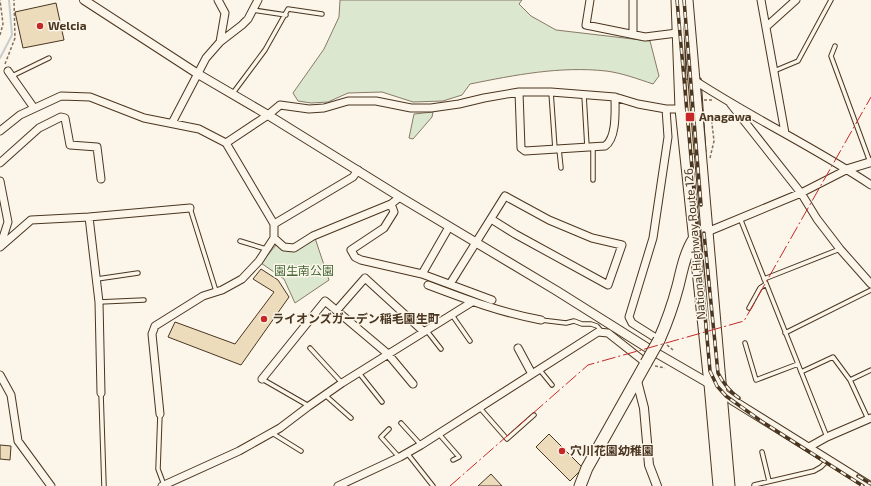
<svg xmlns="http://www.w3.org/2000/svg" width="871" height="486" font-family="'Exo 2','Noto Sans JP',sans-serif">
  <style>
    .green { fill: #dce7d0; stroke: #887966 }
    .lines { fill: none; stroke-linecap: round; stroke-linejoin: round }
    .stream { stroke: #c9cecd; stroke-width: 2 }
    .building { fill: #ecdcbc; stroke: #4a3520 }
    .service-casing { stroke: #4a3520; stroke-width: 5.5 }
    .minor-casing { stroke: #4a3520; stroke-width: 9 }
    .tertiary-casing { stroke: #4a3520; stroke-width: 10 }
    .trunk-casing { stroke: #4a3520; stroke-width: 13 }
    .path { stroke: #7f6f5c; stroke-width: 1.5; stroke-dasharray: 3 2; stroke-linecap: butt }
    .service { stroke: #fbf6e9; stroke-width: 3.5 }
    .minor { stroke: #fbf6e9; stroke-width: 7 }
    .tertiary { stroke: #fbf6e9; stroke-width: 8 }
    .trunk { stroke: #fbf6e9; stroke-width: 11 }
    .rail-casing { stroke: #4a3520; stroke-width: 3.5 }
    .rail { stroke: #fbf6e9; stroke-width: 2; stroke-dasharray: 6; stroke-linecap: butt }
    .trunk-bridge-casing { stroke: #4a3520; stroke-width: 13; stroke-linecap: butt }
    .trunk-bridge { stroke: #fbf6e9; stroke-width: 11 }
    .power { stroke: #c62828; stroke-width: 1; stroke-dasharray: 14 3 2 3; stroke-linecap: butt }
    .poi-dot { fill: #c62828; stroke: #fbf6e9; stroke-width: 1.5 }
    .labels { text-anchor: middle; stroke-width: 3; stroke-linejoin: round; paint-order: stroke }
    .poi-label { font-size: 12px; font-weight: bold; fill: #4a3520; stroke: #fbf6e9; text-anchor: start }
    .street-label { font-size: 12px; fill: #4a3520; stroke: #fbf6e9 }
    .park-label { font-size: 12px; fill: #436837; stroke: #fbf6e9 }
  </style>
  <rect width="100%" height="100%" fill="#fbf6e9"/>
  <path class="green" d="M340,0H522L519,4L531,16L556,30L650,41L659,76L653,84C638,79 622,73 606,71C560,66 515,75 470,84L462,95L443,101L413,102L382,92L348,93L328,102L311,103L298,101L293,93L324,49L339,17Z
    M433,112L432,117L413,139L409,138L414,114Z
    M315,238L329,280L295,303L284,279L261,263L276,245C295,257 299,248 315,238Z"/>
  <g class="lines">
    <path class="stream" d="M0,58L12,35L9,0"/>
  </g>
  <path class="building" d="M56,3L64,40L23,48L15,12Z
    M701,78L706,152L683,155L677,80Z
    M261,269L278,280L289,297L241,365L168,337L175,322L235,344L274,292L253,279Z
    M549,434L583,468L570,481L536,447Z
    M0,445L11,446L10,460L0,459Z
    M491,474L502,486H478Z"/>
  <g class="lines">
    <defs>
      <path id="service" d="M253,10L286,15
        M835,46L831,56L870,162
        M774,71L798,61L831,0
        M12,76L49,58
        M551,92L555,149
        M233,93L265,50L288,9L322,14
        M584,95L587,147
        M593,147V180
        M559,149L561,168
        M190,208L216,291
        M740,218L827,437
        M240,241L266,249
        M97,279L138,273
        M764,279L840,249
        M99,302L144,300
        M749,308L760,288L766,284
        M452,315L470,341
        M541,320L566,323L574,321L582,324H591L597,326L602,332
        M427,331L441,349
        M785,333L871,290
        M745,343L756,380L798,364
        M310,348L342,383
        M539,369L552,385
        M801,372L833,357L850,380L868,419
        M359,373L382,402
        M262,379L309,406
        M850,380L871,370
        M101,393L104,486
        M325,395L351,418
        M479,407L507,439L534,415
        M160,414L158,469L164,485
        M401,423L421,445
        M389,429L381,437L399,457
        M272,433L301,451
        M439,434L459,457L453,460
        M762,452L769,481
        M407,453L433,486
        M754,486V485L814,471L821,467L828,460"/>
      <path id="minor" d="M218,0L225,13L220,42
        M590,0L586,25L645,37L677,33
        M633,0V34
        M761,0L785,133
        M766,27L796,0
        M8,71L34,108
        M694,80C752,118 814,147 871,185
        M519,92L521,148L525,151L605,146C617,138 615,110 615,97
        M730,103L801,193L817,219L840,249L871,284
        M172,123L206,58L220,42L242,25L248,19L258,0
        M0,131L20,115L61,96L90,97L144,118L199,129L226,143L274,224V238L259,261L242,279L222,290L203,296L155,326L152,334L160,414
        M226,143L268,115L280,105L309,109L324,108L348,101H376L411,108H431L459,104L484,98L519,92H551L615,97L638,104L666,109H681
        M0,163L39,128L61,117L65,118L70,145L97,147L101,179
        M0,181L8,222L0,247
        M391,204L394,212L384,228L351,250L355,257L361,260L422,274L492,300
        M89,217L99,302L101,393
        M274,224L353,177L358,170
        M707,232L801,193L848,169
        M274,238L284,247L294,248L313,236L391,204L400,197
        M0,247L31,220L89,217L190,208
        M422,274L449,227
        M450,284L505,196L549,220L592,238L622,245L608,285L515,234L491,219
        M428,285C465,299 502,313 541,320
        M337,310L365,278L424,332
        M659,340L632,323L629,317L653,238L668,137L666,109
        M518,348L532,374
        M0,375L11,395L18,441L51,486
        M262,379L325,301L388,354L413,384
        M809,447L827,437L871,418
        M162,486L239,451L280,428L309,406L342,383L472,302
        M338,486L400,457L421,445L598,332L608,333L646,363"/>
      <path id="tertiary" d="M84,0L198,74L268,115L400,197L557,291L646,347L710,384L732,400L870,486
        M848,169L871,162
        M637,381L644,408L649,465L657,486"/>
      <path id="trunk" d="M677,0L681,109L710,384L719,486
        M687,0L729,486
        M659,340C667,322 673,305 678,286C682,270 685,253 694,239
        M580,486L587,468L646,363"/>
    </defs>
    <use href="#service" class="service-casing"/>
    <use href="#minor" class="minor-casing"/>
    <use href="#tertiary" class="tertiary-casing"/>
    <use href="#trunk" class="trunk-casing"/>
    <path class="path" d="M0,35L3,24L0,0
      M5,64L15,38L14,0
      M704,100H712
      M710,158L714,141L711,115
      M667,345L673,350
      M655,366L665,368"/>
    <use href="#service" class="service"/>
    <use href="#minor" class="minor"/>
    <use href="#tertiary" class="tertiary"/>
    <use href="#trunk" class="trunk"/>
    <defs>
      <path id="rail" d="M677,0L710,371L717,386L726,396L761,421L863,486
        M684,0L701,205
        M704,233L718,373C723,383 729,391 739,398
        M858,476L871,484"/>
    </defs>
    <use href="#rail" class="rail-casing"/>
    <use href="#rail" class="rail"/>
    <defs>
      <path id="trunk-bridge" d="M646,363L659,340"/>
    </defs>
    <use href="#trunk-bridge" class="trunk-bridge-casing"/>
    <use href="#trunk-bridge" class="trunk-bridge"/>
    <path class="power" d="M450,486L588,365L744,321L871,97"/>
  </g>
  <g class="poi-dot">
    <circle cx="40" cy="26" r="4"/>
    <rect x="685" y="112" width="10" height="10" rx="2"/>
    <circle cx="264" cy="319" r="4"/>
    <circle cx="562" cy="451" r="4"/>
  </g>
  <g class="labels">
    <g class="poi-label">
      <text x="48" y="30">Welcia</text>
      <text x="699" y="121">Anagawa</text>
      <text x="272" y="323">ライオンズガーデン稲毛園生町</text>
      <text x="570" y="455">穴川花園幼稚園</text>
    </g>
    <g class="street-label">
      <text transform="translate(695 244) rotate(-95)" y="4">National Highway Route 126</text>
    </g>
    <g class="park-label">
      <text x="304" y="275">園生南公園</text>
    </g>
  </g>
</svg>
